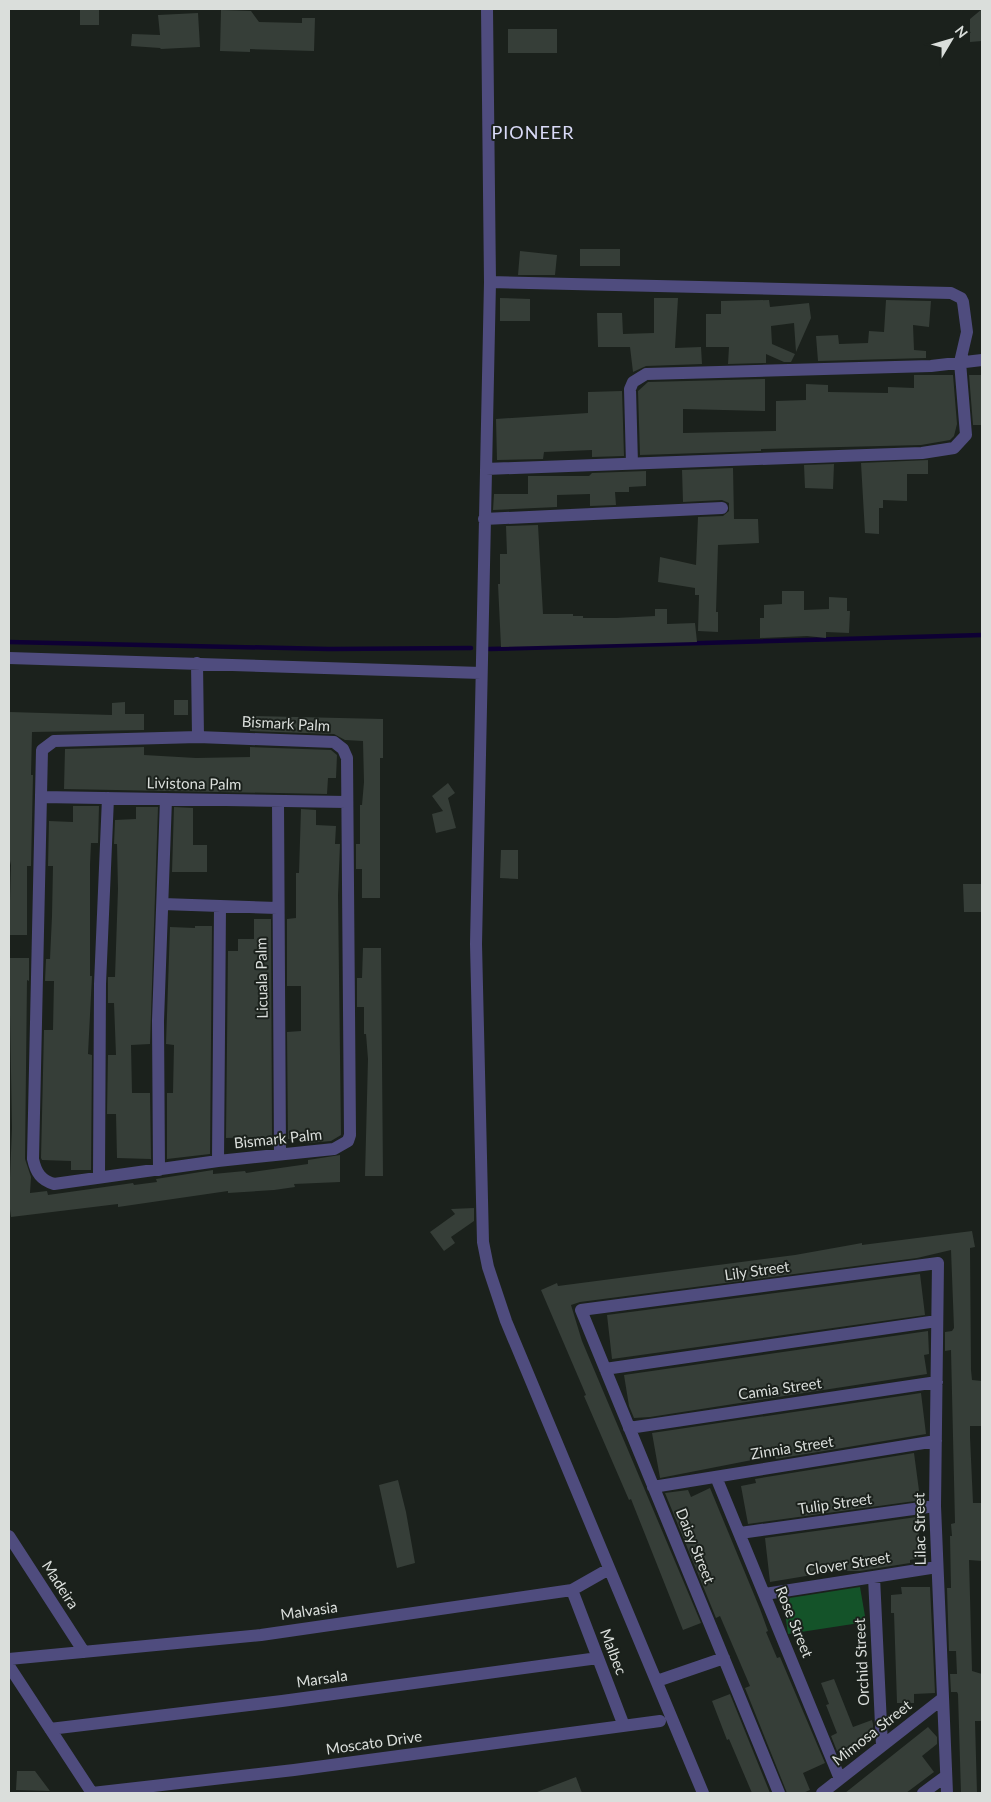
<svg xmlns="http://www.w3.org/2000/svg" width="991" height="1802" font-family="Lato,sans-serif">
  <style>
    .green { fill: #145329 }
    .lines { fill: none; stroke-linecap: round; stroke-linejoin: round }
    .stream { stroke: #0e0034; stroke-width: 4.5 }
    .building { fill: #363e38 }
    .minor { stroke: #4f4c7e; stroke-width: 12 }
    .labels { text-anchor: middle; stroke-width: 4; stroke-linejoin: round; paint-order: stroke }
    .street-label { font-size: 15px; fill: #dadedb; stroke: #1b211c }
    .quarter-label { font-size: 18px; letter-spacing: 1px; fill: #dadbf8; stroke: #1b211c }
  </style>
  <rect width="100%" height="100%" fill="#1b211c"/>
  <path class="green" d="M860,1587L866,1622L788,1634L783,1599Z"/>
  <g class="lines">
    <path class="stream" d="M9,642L329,649L471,648
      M489,649L982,635"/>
  </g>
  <path class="building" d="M80,9H99V25H80Z
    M982,9V41L970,42V19Z
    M221,10L251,11L259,22L302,23V18H315L314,51L250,49V52L220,51Z
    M198,13L200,47L161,49L160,48L131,46L132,34L160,35L158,15Z
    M508,29H557V53H508Z
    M580,249H620V266H580Z
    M520,251L557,255L555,275H518Z
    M500,298L530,299V321H500Z
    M654,298H678L675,348L701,347L702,364L646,366L633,372L630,347H598L597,313H622L623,334L654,333Z
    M769,300L770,307L809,303L811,318L796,352L794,323L771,326L772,344L795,354L791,362H784L766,354V363L728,364L729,347H706V314H721V301Z
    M886,300L931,301L929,327L913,325L914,350L926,351V358L818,361L816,336L838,335L839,344L868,343L869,331L884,332Z
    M914,375H953L957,424L954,436L950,440L921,445L761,449V451L640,455L638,391L648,382L765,379V411L683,409V433L776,431V401L806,400V384L828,385V392L888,393V387L914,388Z
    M969,375H982V425H973Z
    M622,391L624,456L592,457V450L544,452L543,459L497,460L496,419L588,413V392Z
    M928,460V474H907V501L883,500V508H879V534L865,533L861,463Z
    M834,464L833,489L805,488L804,465Z
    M733,468L734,519H758L759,543L718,545L716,612H718V632L698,631L699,595H695V588L658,582L660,557L696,565L698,517L723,516L729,511V503L722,500L683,502L682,470Z
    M646,471V486L629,487V492H615L616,505L590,506V494L557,495V507L493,510L494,494H528V476H589L592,473Z
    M538,525L543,614H573V616H583V618H616L655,616V609H667V624L695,623L697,642L501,647L498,584H500V554H507L506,526Z
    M782,591H804V610L829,609V597L847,598V611H850L849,633L826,632V638L807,636L760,638V618H764V605L782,604Z
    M174,700H188V715H174Z
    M125,702V714H144V730L32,732L31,775H33L31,866H27V935H9L11,865L9,856V712L112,715V703Z
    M250,716L383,719V758H380V898H362V869H356V844H360V805H362L364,782L363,741L345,740L334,734L250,731Z
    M144,747V755L196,758L250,757V747L331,750L337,755L336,778H328L327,794L64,789L65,749Z
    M448,783L455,793L448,798L456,828L436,833L432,814L443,811L432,796Z
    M73,806H99L98,843H91L90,865V976H92L88,1054L92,1055L91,1170H71V1161L42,1160L41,1158L44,1030H53L54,981H45L46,959H50L52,916L53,866H48L49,821L73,822Z
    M136,807H158L150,1044L131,1045L132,1093H150L151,1159L117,1158L116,1114H107L108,1055H116L114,1003H108V977H115L118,889L117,844H114L115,820L136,819Z
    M174,807L193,808V845H207V872H172Z
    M301,809L316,810V825L336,826L335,844H340L338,895L341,1135L331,1141L308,1143L309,1139H288L287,1032L301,1031V986H287V919L296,918V873H299Z
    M501,850H518V879L500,878Z
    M963,884H982V912H964Z
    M254,919H271L272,1140H257V1137L226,1138L228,951H238V939H254Z
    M195,926H212L210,1154L167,1159V1093H173L174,1045L166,1044L170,927L195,928Z
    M363,948H381L383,1176H365L368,1059L366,1034H364V1007H357V978H362Z
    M9,958H29V981L27,980L25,1159L31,1177L30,1193L47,1191L48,1195L133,1183L134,1185L157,1182L156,1179L213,1170V1174L245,1171L246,1173L308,1164V1160L340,1155V1182L294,1184L295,1187L274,1190L228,1193V1191L118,1207V1204L11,1217L9,1202L12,1128Z
    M474,1208V1221L451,1237L455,1243L444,1251L430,1232L455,1214L451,1209Z
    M972,1231L975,1247L970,1248L971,1370L972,1380L982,1381V1426H970V1437L973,1503H982V1561L969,1560L972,1671L982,1674V1721H975L977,1793H961L958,1694L957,1692H951L950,1674H957L956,1651H949L947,1588H951L950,1536H952L951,1524L955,1523L951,1350L945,1351V1332L952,1331L954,1328L951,1250L917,1258L580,1302L571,1305L582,1341L701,1623L683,1630L631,1499L629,1500L600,1433L584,1396L586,1395L541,1290L557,1283L558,1286L795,1255L862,1243V1245Z
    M920,1274L925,1315L612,1359L607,1315Z
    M928,1331L929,1354L924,1355L927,1374L650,1417L634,1418L629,1406L624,1375Z
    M921,1393L926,1434L776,1459L775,1457L752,1460L660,1478L652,1433Z
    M914,1453L920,1498L915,1501L748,1524L741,1486L756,1483L755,1479Z
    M398,1480L406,1512L415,1563L397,1568L379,1485Z
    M710,1488L760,1609L768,1631L766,1632L777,1658L780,1657L825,1763L803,1773L810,1790L803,1793H787L745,1688L750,1686L720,1616L716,1618L665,1493L688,1490L691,1497Z
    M917,1517L921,1558L910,1560V1563L860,1571H836L770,1582L765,1538Z
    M901,1587H930L935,1693L914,1694V1703H897L894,1613H891V1595L902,1594Z
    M834,1679L853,1727L872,1720L873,1724V1737L837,1751L831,1736L837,1733L826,1705L829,1704L821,1683Z
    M730,1694L770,1793H752L729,1739L727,1740L712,1701Z
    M928,1727L937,1737V1744L922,1756L934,1772L906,1793H845Z
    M17,1771H35L50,1791L16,1790Z
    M576,1777L582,1793H538L537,1792Z"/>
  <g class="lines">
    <path class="minor" d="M487,9L490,282L476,944L483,1242L488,1267L506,1321L703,1793
      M632,464L630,389L633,382L646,374L931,366L982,360
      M486,469L922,453L954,448L966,435L960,362L967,332L963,302L961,298L951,293L490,282
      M484,519L722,508
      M9,658L481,673
      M197,663L198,737
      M198,737L334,742L343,749L347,758L350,1135L348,1141L334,1149L218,1161L54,1184C41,1180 36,1173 33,1159L42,750L54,741Z
      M41,797L346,802
      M278,802L280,1154
      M163,904L277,908
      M218,1161L220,906
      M159,1170L158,1021L166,799
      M99,1177L100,984L108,798
      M605,1369L937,1321
      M629,1428L937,1382
      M716,1477L840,1779
      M653,1487L936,1441
      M740,1533L935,1506
      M9,1536L84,1652
      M874,1577L882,1746
      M572,1590L624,1726
      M765,1594L937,1567
      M9,1659L261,1635L572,1590L609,1569
      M9,1666L92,1793L294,1770L660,1721
      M657,1681L724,1658
      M50,1729L282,1701L598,1658
      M779,1793L581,1310L938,1263L935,1506L947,1793
      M822,1793L942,1699
      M923,1793L946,1776"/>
  </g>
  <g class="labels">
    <g class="street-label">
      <text transform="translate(286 724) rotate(3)" y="5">Bismark Palm</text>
      <text transform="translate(194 784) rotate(1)" y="5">Livistona Palm</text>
      <text transform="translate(262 978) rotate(-91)" y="5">Licuala Palm</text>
      <text transform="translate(278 1139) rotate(-6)" y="5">Bismark Palm</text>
      <text transform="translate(757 1271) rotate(-8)" y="5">Lily Street</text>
      <text transform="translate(780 1389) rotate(-8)" y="5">Camia Street</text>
      <text transform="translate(792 1448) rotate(-9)" y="5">Zinnia Street</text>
      <text transform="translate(835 1504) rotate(-8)" y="5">Tulip Street</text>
      <text transform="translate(920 1529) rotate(-91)" y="5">Lilac Street</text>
      <text transform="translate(695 1546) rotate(68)" y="5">Daisy Street</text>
      <text transform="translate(848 1564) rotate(-9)" y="5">Clover Street</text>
      <text transform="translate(60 1585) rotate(57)" y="5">Madeira</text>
      <text transform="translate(309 1611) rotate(-8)" y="5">Malvasia</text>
      <text transform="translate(794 1622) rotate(68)" y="5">Rose Street</text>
      <text transform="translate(613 1652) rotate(69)" y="5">Malbec</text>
      <text transform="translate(862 1662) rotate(-93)" y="5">Orchid Street</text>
      <text transform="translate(322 1679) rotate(-8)" y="5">Marsala</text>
      <text transform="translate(872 1733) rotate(-38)" y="5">Mimosa Street</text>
      <text transform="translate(374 1743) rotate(-8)" y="5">Moscato Drive</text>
    </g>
    <g class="quarter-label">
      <text x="533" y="139">PIONEER</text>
    </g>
  </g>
  <rect width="991" height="1802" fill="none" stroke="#dadedb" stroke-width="20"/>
  <g transform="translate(951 40) rotate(52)" stroke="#1b211c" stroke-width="4" paint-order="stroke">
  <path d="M0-4L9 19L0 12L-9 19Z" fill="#dadedb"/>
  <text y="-8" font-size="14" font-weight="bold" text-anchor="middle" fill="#dadedb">N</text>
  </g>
</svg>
